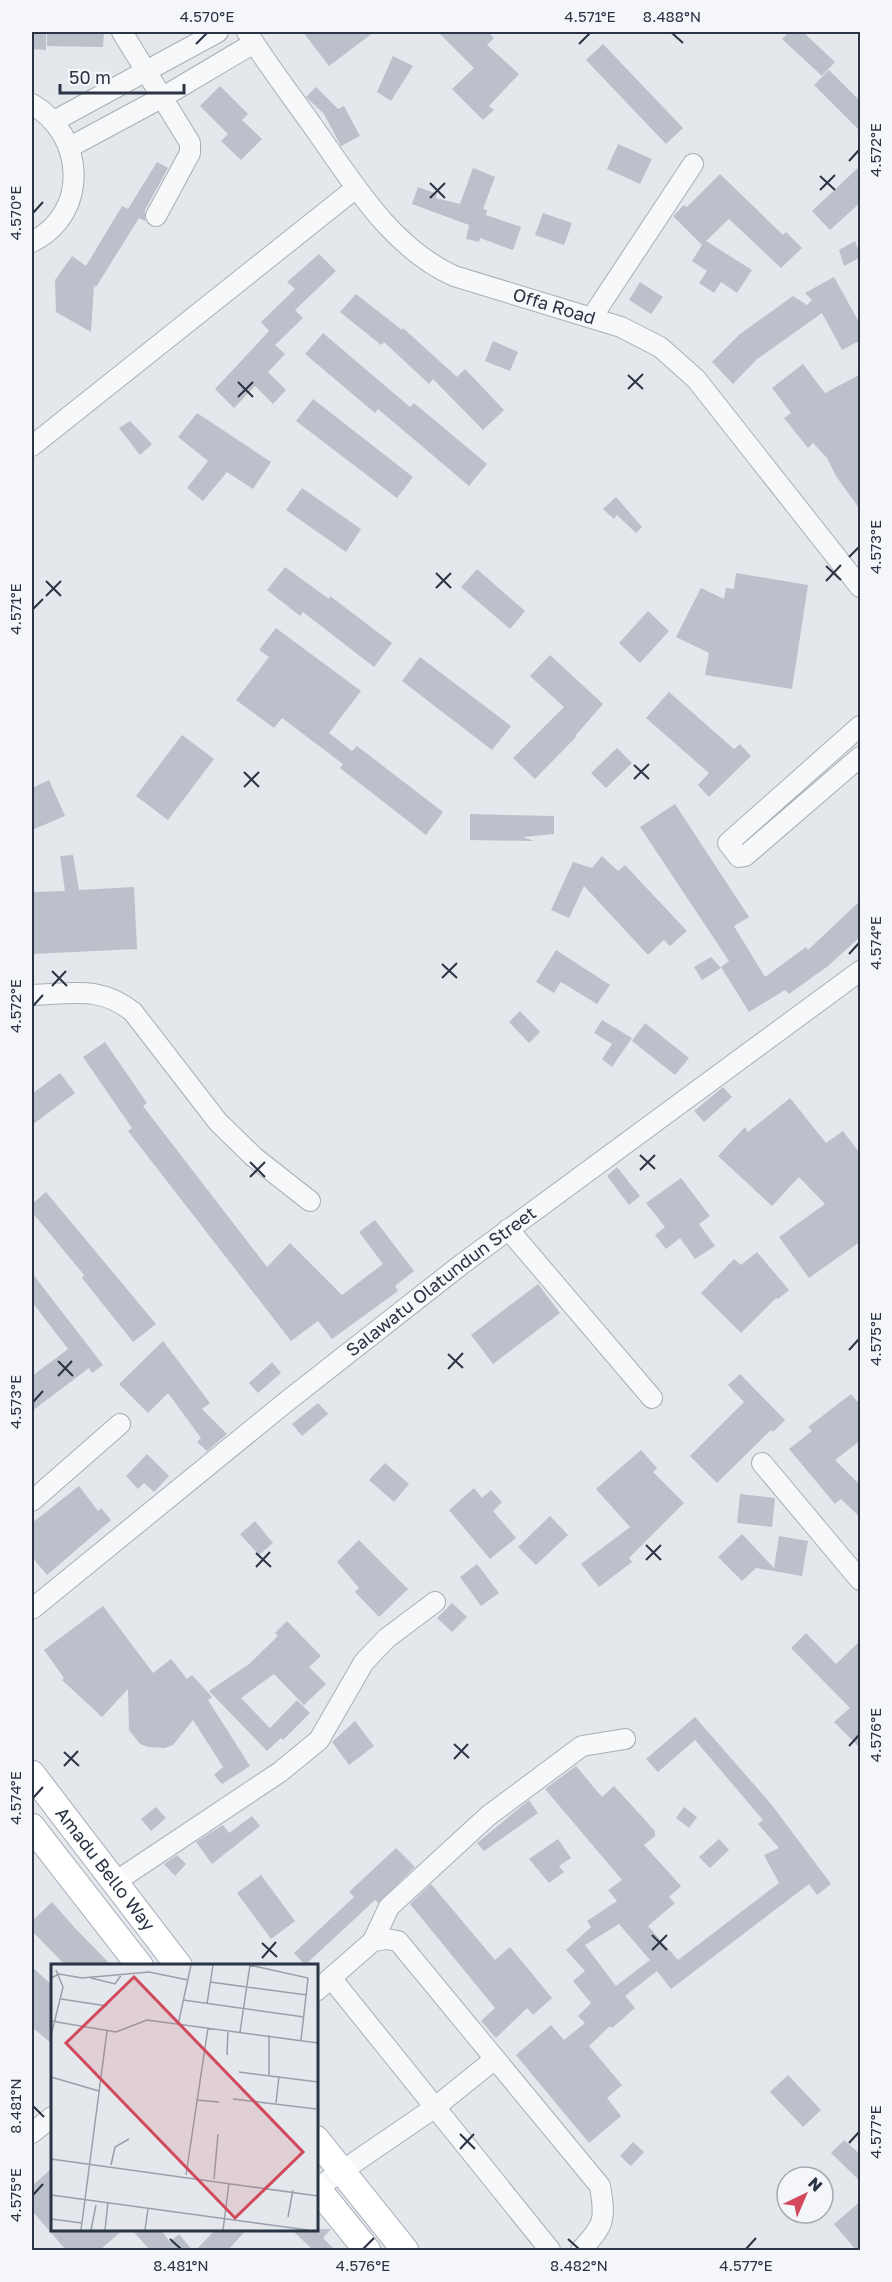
<svg xmlns="http://www.w3.org/2000/svg" width="892" height="2282" font-family="'Golos Text',sans-serif">
  <style>
    .building { fill: #bbc0ca; fill-rule: evenodd }
    .lines { fill: none; stroke-linecap: round; stroke-linejoin: round }
    .minor-casing { stroke: #a9aeb7; stroke-width: 22 }
    .major-casing { stroke: #a3abb8; stroke-width: 28 }
    .minor { stroke: #f7f8fa; stroke-width: 20 }
    .major { stroke: #fff; stroke-width: 26 }
    .ticks { fill: none; stroke: #2b3445; stroke-width: 2 }
    .labels { text-anchor: middle; stroke-width: 5; stroke-linejoin: round; paint-order: stroke }
    .street-label { font-size: 18px; fill: #2b3445; stroke: #f4f6f9 }
    .inset-road { fill: none; stroke: #9a9fa9; stroke-width: 1.5 }
    .view { fill: #d1495b; fill-opacity: 0.15; stroke: #d1495b; stroke-width: 3 }
    .inset-edge { fill: none; stroke: #2b3445; stroke-width: 3 }
    .neatline { fill: none; stroke: #2b3445; stroke-width: 2 }
    .ticks-label { font-size: 15px; text-anchor: middle; fill: #2b3445 }
  </style>
  <rect width="100%" height="100%" fill="#e4e7ec"/>
  <path class="building" d="M47,32H104L103,47L47,46Z
    M303,32H374L329,66Z
    M438,32H488L494,38L487,45L519,74L489,106L494,110L483,120L452,89L474,68Z
    M789,32H803L835,62L822,76L782,39Z
    M32,34H46V50L32,49Z
    M603,44L683,128L666,144L586,60Z
    M393,56L413,66L391,101L377,92Z
    M829,70L861,102V132L814,85Z
    M220,86L248,114L242,120L262,139L241,160L221,141L228,134L200,106Z
    M316,87L338,109L344,106L360,136L341,146L324,114L306,97Z
    M618,144L652,159L640,184L607,169Z
    M157,162L168,168L145,210V221L139,218L96,287L94,285L91,332L56,312L55,280L72,256L86,266L122,206L128,209Z
    M861,165V202L830,230L812,211Z
    M473,168L495,177L483,209L487,210L486,215L521,227L513,250L480,238L479,242L466,239L469,225L412,204L418,187L437,194L436,198L460,204Z
    M720,174L783,235L786,232L802,248L781,268L729,219L706,241L752,270L737,293L721,282L714,293L699,283L707,271L692,261L702,245L673,216L684,205L687,207Z
    M543,213L572,223L564,245L535,235Z
    M855,241L861,257L844,266L839,250Z
    M319,254L336,271L295,310L303,318L275,345L285,354L268,372L286,390L273,404L255,386L234,408L215,389L269,331L261,322L295,289L287,282Z
    M834,277L861,326V340L842,350L822,313L756,360L733,384L712,362L740,334L793,296L807,305L812,300L805,293Z
    M640,282L663,297L651,314L629,300Z
    M356,294L402,330L403,328L457,377L465,369L504,410L483,430L433,379L429,384L384,342L381,345L340,312Z
    M323,333L410,407L414,403L487,464L469,486L378,409L375,413L305,354Z
    M493,341L518,352L510,371L485,361Z
    M803,364L825,393L861,374V511L836,476L827,458L813,443L808,448L784,418L791,413L772,388Z
    M313,399L413,477L397,498L296,421Z
    M197,413L271,462L253,489L227,472L203,501L187,488L208,461L178,437Z
    M130,421L152,444L140,455L119,428Z
    M302,488L361,529L346,552L286,510Z
    M616,497L642,527L636,533L617,515L614,519L603,509Z
    M285,567L329,599L330,596L392,643L374,667L303,612L300,616L267,590Z
    M477,569L525,611L510,629L461,587Z
    M736,573L808,585L792,689L705,675L709,653L676,637L701,588L724,599L726,588L734,589Z
    M648,611L669,631L640,663L619,643Z
    M276,628L361,691L329,733L352,751L357,746L443,812L426,835L340,768L343,764L282,718L274,728L236,700L269,657L259,650Z
    M550,655L603,704L575,736L576,737L535,779L513,758L564,707L530,676Z
    M420,657L511,726L492,750L402,681Z
    M669,692L734,749L740,744L751,756L709,797L698,785L709,773L646,718Z
    M182,735L214,759L168,820L136,796Z
    M617,748L632,763L606,788L591,773Z
    M49,780L65,816L32,830V788Z
    M675,804L749,917L734,926L765,977L806,947L808,950L861,900V936L828,966L789,994L785,990L749,1012L721,967L729,961L640,827Z
    M470,814L554,816V834L523,837L534,841L470,840Z
    M73,855L79,890L134,887L137,949L32,954V892L65,891L60,856Z
    M602,856L618,871L625,865L687,931L670,946L664,940L648,955L584,886L569,918L551,910L573,862L592,868Z
    M556,950L610,985L597,1004L561,982L554,993L536,982Z
    M711,957L721,968L702,980L694,967Z
    M520,1011L540,1032L529,1043L509,1022Z
    M602,1020L632,1038L612,1067L602,1059L612,1044L594,1033Z
    M645,1023L689,1058L675,1075L632,1041Z
    M105,1042L147,1103L143,1106L267,1267L290,1243L342,1295L383,1264L359,1232L375,1220L414,1271L395,1286L398,1291L332,1339L318,1321L291,1341L128,1131L132,1128L83,1057Z
    M60,1073L75,1093L32,1125V1094Z
    M723,1087L732,1097L704,1122L694,1111Z
    M790,1098L826,1143L843,1131L861,1155V1241L809,1278L779,1237L825,1204L799,1177L772,1206L718,1156L745,1127L748,1132Z
    M617,1167L640,1196L629,1205L607,1176Z
    M681,1178L710,1216L699,1224L715,1246L695,1259L680,1238L666,1249L655,1235L665,1227L646,1203Z
    M46,1192L156,1324L133,1342L82,1278L84,1275L32,1212V1204Z
    M757,1252L789,1290L778,1299L776,1298L741,1333L701,1293L734,1259L741,1265Z
    M32,1273L103,1365L92,1373L89,1368L32,1411V1376L68,1349L32,1302Z
    M538,1284L560,1313L493,1364L471,1335Z
    M163,1341L210,1403L202,1409L227,1434L207,1451L197,1442L201,1438L168,1393L148,1413L119,1384Z
    M272,1362L281,1373L258,1393L249,1383Z
    M740,1374L785,1420L773,1432L771,1430L717,1483L690,1456L744,1402L728,1385Z
    M851,1394L861,1406V1440L835,1460L861,1486V1518L841,1499L835,1504L789,1449L812,1431L808,1427Z
    M318,1403L328,1414L302,1436L292,1424Z
    M641,1450L657,1468L653,1472L684,1503L629,1558L632,1562L599,1587L581,1564L630,1527L596,1489Z
    M147,1454L169,1476L154,1492L144,1483L138,1489L126,1476Z
    M385,1463L409,1484L394,1502L369,1480Z
    M79,1486L98,1511L101,1508L111,1520L47,1575L32,1557V1523Z
    M474,1488L482,1498L491,1490L502,1502L493,1511L516,1538L490,1559L449,1510Z
    M740,1494L775,1498L772,1527L737,1523Z
    M550,1516L568,1535L536,1565L518,1547Z
    M255,1521L273,1543L259,1555L240,1534Z
    M742,1534L774,1568L779,1536L808,1541L802,1576L756,1568L742,1581L718,1557Z
    M359,1540L408,1589L379,1617L355,1592L359,1588L337,1562Z
    M477,1564L499,1593L481,1606L460,1577Z
    M452,1603L467,1617L452,1632L437,1618Z
    M103,1606L153,1673L171,1659L187,1679L192,1675L212,1697L208,1700L250,1766L222,1784L214,1775L223,1767L193,1720L173,1745L165,1748L148,1747L140,1744L129,1730L128,1689L102,1717L62,1680L64,1678L44,1650Z
    M287,1621L321,1656L309,1667L326,1684L304,1705L274,1674L241,1698L270,1728L297,1700L310,1713L283,1740L281,1738L267,1751L209,1691L249,1664L278,1636L275,1633Z
    M806,1633L836,1664L861,1640V1749L834,1722L850,1708L791,1648Z
    M695,1717L771,1804L831,1884L817,1895L809,1884L671,1989L657,1971L625,1996L635,2008L612,2028L610,2026L589,2046L622,2085L607,2098L621,2116L589,2143L516,2055L551,2025L564,2040L585,2023L578,2016L591,2003L573,1981L585,1971L566,1950L591,1927L587,1921L617,1901L608,1890L622,1880L545,1789L576,1766L602,1797L614,1786L655,1831V1836L644,1845L681,1886L669,1897L675,1903L648,1926L678,1960L779,1883L764,1855L779,1848L758,1824L763,1820L695,1740L658,1772L646,1759ZM619,1924L650,1960L616,1986L585,1945Z
    M355,1721L374,1746L349,1765L332,1742Z
    M529,1800L538,1813L484,1851L477,1843Z
    M156,1807L166,1818L151,1831L141,1819Z
    M684,1807L697,1817L689,1828L676,1818Z
    M252,1816L260,1826L212,1864L196,1842L223,1825L229,1833Z
    M558,1839L571,1858L559,1866L564,1872L549,1883L529,1859Z
    M719,1839L729,1850L710,1868L699,1857Z
    M396,1848L415,1867L378,1903L375,1900L305,1965L294,1953L354,1897L349,1892Z
    M177,1855L186,1864L175,1876L164,1864Z
    M261,1875L295,1921L271,1939L237,1893Z
    M431,1884L495,1960L510,1947L552,1998L533,2015L527,2008L496,2038L481,2021L495,2008L410,1904Z
    M52,1902L74,1927L111,1965H65L32,1931V1921Z
    M32,1967L52,1985V2044L32,2027Z
    M788,2075L821,2110L803,2127L770,2092Z
    M844,2140L861,2155V2182L831,2153Z
    M633,2142L644,2152L631,2166L620,2156Z
    M52,2168V2229H124L100,2250H66L32,2211V2186Z
    M861,2201V2250H856L834,2224Z
    M131,2229H160L170,2242L179,2234L192,2250H150Z
    M216,2229H247L228,2250H196Z
    M291,2229H331L323,2238L335,2250H313Z"/>
  <g class="lines">
    <defs>
      <g id="minor">
        <path d="M122,32L190,143V153L156,216"/>
        <path id="s1" d="M247,32C267,64 290,94 312,125C352,181 390,247 454,276L621,327L660,347L696,379L860,587"/>
        <path d="M32,104C85,135 90,213 32,242"/>
        <path d="M54,121L218,32"/>
        <path d="M70,147L163,97L254,43"/>
        <path d="M592,317L693,164"/>
        <path d="M32,446L356,188"/>
        <path d="M860,726L728,843L739,857L745,856L860,757"/>
        <path d="M32,995C71,994 100,985 133,1012L218,1122L254,1157L310,1201"/>
        <path d="M508,1229L652,1398"/>
        <path d="M762,1463L860,1580"/>
        <path d="M32,1501L120,1424"/>
        <path id="s2" d="M32,1609L286,1402L462,1264L860,971"/>
        <path d="M115,1882L280,1772L319,1740L364,1662L387,1638L435,1602"/>
        <path d="M373,1941L389,1907L488,1816L582,1746L625,1739"/>
        <path d="M331,1978L550,2250"/>
        <path d="M316,1991L373,1941L386,1939L398,1941L600,2186C606,2221 604,2225 581,2250"/>
        <path d="M32,2133L52,2117"/>
        <path d="M317,2188L434,2108L495,2059"/>
      </g>
      <g id="major">
        <path id="s3" d="M32,1774L179,1966"/>
        <path d="M32,1827L140,1966"/>
        <path d="M316,2139L405,2250"/>
        <path d="M316,2187L367,2250"/>
      </g>
    </defs>
    <use href="#minor" class="minor-casing"/>
    <use href="#major" class="major-casing"/>
    <use href="#minor" class="minor"/>
    <use href="#major" class="major"/>
  </g>
  <path class="ticks" d="M672,33L683,43M196,44L207,33M579,44L590,33M849,161L859,150M820,176L835,190M430,183L445,198M820,190L835,175M430,198L445,183M33,213L43,202M628,375L643,389M238,382L253,397M628,389L643,374M238,397L253,382M849,557L859,547M826,566L841,580M436,573L451,588M46,581L61,596M826,581L841,565M436,588L451,573M46,596L61,581M33,609L43,599M634,765L649,779M244,772L259,787M634,779L649,764M244,787L259,772M849,954L859,943M442,964L457,978M52,971L67,986M442,978L457,963M52,986L66,971M33,1006L43,995M640,1155L655,1169M250,1162L265,1177M640,1170L655,1155M250,1177L265,1162M849,1350L859,1339M448,1354L463,1368M58,1361L73,1376M448,1369L463,1353M58,1376L72,1361M33,1402L43,1391M646,1545L661,1560M256,1553L271,1567M646,1560L661,1545M256,1567L270,1552M454,1744L469,1758M849,1746L859,1735M64,1752L79,1766M454,1759L468,1744M64,1766L78,1751M33,1798L43,1787M652,1935L667,1950M262,1943L277,1957M652,1950L667,1935M262,1958L276,1942M33,2106L44,2117M460,2134L475,2149M849,2143L859,2132M460,2149L474,2134M33,2195L43,2184M170,2239L181,2249M568,2239L579,2249M363,2249L374,2238M746,2249L756,2238"/>
  <g class="labels">
    <g class="street-label">
      <text dy="6" stroke="none"><textPath href="#s1" startOffset="428">Offa Road</textPath></text>
      <text dy="6" stroke="none"><textPath href="#s2" startOffset="524">Salawatu Olatundun Street</textPath></text>
      <text dy="6" stroke="none"><textPath href="#s3" startOffset="120">Amadu Bello Way</textPath></text>
    </g>
  </g>
  <g transform="translate(51 1964)">
    <rect width="267" height="267" fill="#e4e7ec"/>
    <path class="inset-road" d="M198,1L257,14L250,76M0,14L8,10L31,14L98,8L137,16M40,14L64,20L71,10M159,18L256,31M10,35L56,42M132,36L253,53M156,40L162,1M0,57L65,68L96,56L267,79M127,61L140,1M189,68L199,1M0,72L12,23L5,6M176,91L177,66M188,108L267,118M218,111V71M0,113L48,127M182,135L265,145M145,136L168,138M225,139L228,112M0,195L267,232M60,201L64,183L78,175M135,211L157,64M163,215L167,170M0,231L257,266M237,253L242,226M0,255L31,259M30,266L56,67M40,266L45,241M54,266L57,238M94,266L97,245M172,266L178,219"/>
    <path class="view" d="M83,13L252,188L184,254L15,79Z"/>
    <rect width="267" height="267" class="inset-edge"/>
  </g>
  <rect width="892" height="2282" fill="none" stroke="#f4f6f9" stroke-width="66"/>
  <g transform="translate(805 2195) rotate(44)"><circle r="28" fill="#f4f6f9" stroke="#a4a8b1" stroke-width="1.5"/>
  <path d="M0-4.5L10 22L0 15L-10 22Z" fill="#d1495b"/>
  <text y="-9" font-size="16" font-weight="bold" text-anchor="middle" fill="#2b3445">N</text>
  </g>
  <path d="M60 84v9h124v-9" fill="none" stroke="#2b3445" stroke-width="3"/>
  <text x="69" y="84" font-size="18" fill="#2b3445" stroke="#f4f6f9" stroke-width="4.5" paint-order="stroke">50 m</text>
  <rect x="33" y="33" width="826" height="2216" class="neatline"/>
  <g class="ticks-label">
    <text x="207" y="22">4.570°E</text>
    <text x="590" y="22">4.571°E</text>
    <text x="672" y="22">8.488°N</text>
    <text transform="translate(876 150) rotate(-90)" y="5">4.572°E</text>
    <text transform="translate(16 213) rotate(-90)" y="5">4.570°E</text>
    <text transform="translate(876 547) rotate(-90)" y="5">4.573°E</text>
    <text transform="translate(16 609) rotate(-90)" y="5">4.571°E</text>
    <text transform="translate(876 943) rotate(-90)" y="5">4.574°E</text>
    <text transform="translate(16 1006) rotate(-90)" y="5">4.572°E</text>
    <text transform="translate(876 1339) rotate(-90)" y="5">4.575°E</text>
    <text transform="translate(16 1402) rotate(-90)" y="5">4.573°E</text>
    <text transform="translate(876 1735) rotate(-90)" y="5">4.576°E</text>
    <text transform="translate(16 1798) rotate(-90)" y="5">4.574°E</text>
    <text transform="translate(16 2106) rotate(-90)" y="5">8.481°N</text>
    <text transform="translate(876 2132) rotate(-90)" y="5">4.577°E</text>
    <text transform="translate(16 2195) rotate(-90)" y="5">4.575°E</text>
    <text x="181" y="2271">8.481°N</text>
    <text x="363" y="2271">4.576°E</text>
    <text x="579" y="2271">8.482°N</text>
    <text x="746" y="2271">4.577°E</text>
  </g>
</svg>
